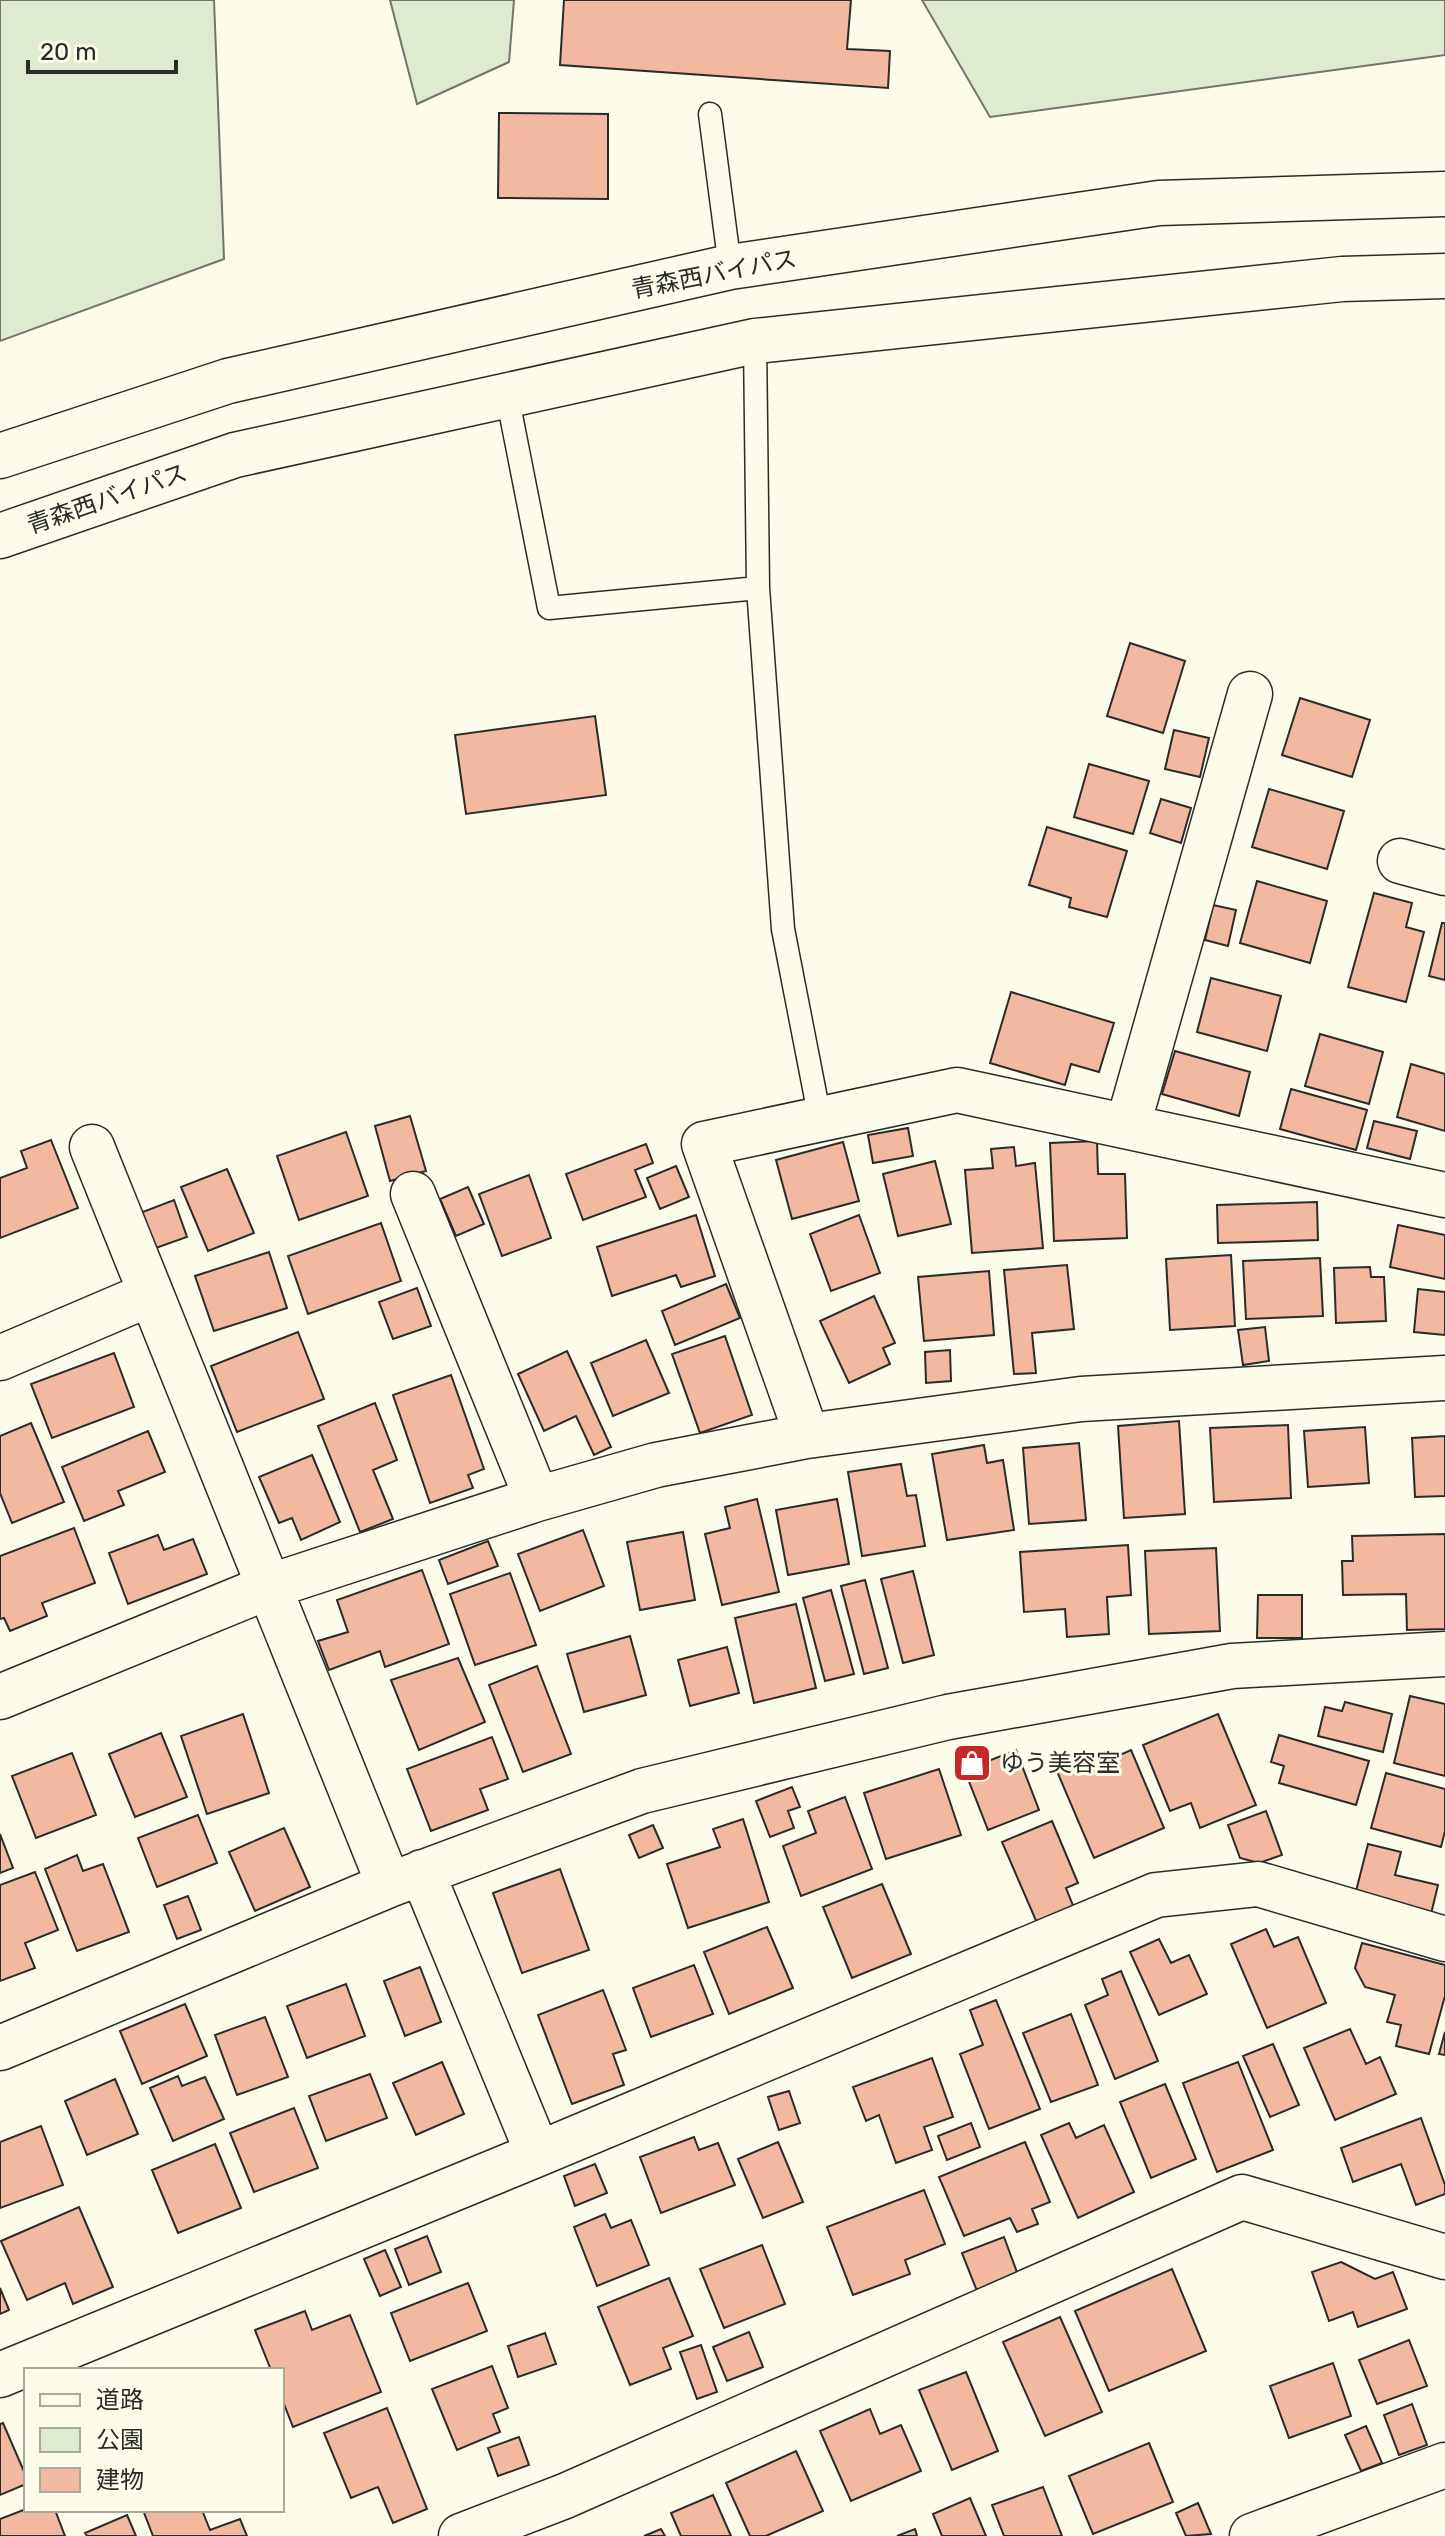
<svg xmlns="http://www.w3.org/2000/svg" width="1445" height="2536" font-family="Rubik,'Noto Sans JP',sans-serif">
  <style>
    .green { fill: #deebd1; stroke: #74746e; stroke-width: 2 }
    .building { fill: #f2b8a0; stroke: #2b2b2b; stroke-width: 2 }
    .lines { fill: none; stroke-linecap: round; stroke-linejoin: round }
    .service-casing { stroke: #2b2b2b; stroke-width: 25 }
    .minor-casing { stroke: #2b2b2b; stroke-width: 47 }
    .trunk-casing { stroke: #2b2b2b; stroke-width: 47 }
    .service { stroke: #fdfbea; stroke-width: 22 }
    .minor { stroke: #fdfbea; stroke-width: 44 }
    .trunk { stroke: #fdfbea; stroke-width: 44 }
    .labels { text-anchor: middle; stroke-width: 6; stroke-linejoin: round; paint-order: stroke }
    .street-label { font-size: 24px; fill: #2b2b2b; stroke: #fdfbea }
    .poi-label { font-size: 24px; fill: #2b2b2b; stroke: #fdfbea; text-anchor: start }
  </style>
  <rect width="100%" height="100%" fill="#fdfbea"/>
  <path class="green" d="M0,0H214L224,259L0,341Z
    M390,0H514L509,62L417,104Z
    M922,0H1445V55L990,117Z"/>
  <path class="building" d="M564,0H851L847,49L890,51L888,88L560,65Z
    M499,113L608,114V199L498,198Z
    M1130,643L1185,661L1163,733L1107,716Z
    M1300,698L1370,720L1352,777L1282,755Z
    M595,716L606,795L466,814L455,735Z
    M1174,730L1209,738L1200,777L1165,769Z
    M1089,764L1149,781L1133,834L1074,817Z
    M1269,789L1344,811L1327,869L1252,847Z
    M1161,799L1191,808L1181,843L1150,833Z
    M1047,827L1127,851L1107,917L1069,907L1071,898L1029,885Z
    M1257,881L1327,901L1310,963L1240,943Z
    M1374,893L1412,903L1406,927L1424,932L1406,1002L1348,987Z
    M1213,905L1236,910L1228,946L1205,940Z
    M1442,923H1445V980L1429,976Z
    M1211,978L1281,996L1267,1051L1197,1032Z
    M1011,992L1114,1023L1099,1072L1071,1064L1065,1085L990,1063Z
    M1320,1034L1383,1052L1369,1104L1305,1086Z
    M1175,1051L1250,1072L1239,1116L1162,1094Z
    M1411,1064L1445,1074V1131L1397,1117Z
    M1291,1089L1367,1110L1356,1150L1280,1129Z
    M410,1116L426,1171L390,1181L375,1126Z
    M1374,1121L1417,1131L1410,1159L1367,1148Z
    M908,1128L913,1156L873,1163L868,1135Z
    M346,1132L368,1196L299,1220L277,1156Z
    M51,1140L78,1208L0,1238V1178L27,1168L21,1151Z
    M1097,1141L1098,1174H1125L1127,1238L1054,1241L1050,1143Z
    M843,1142L859,1201L792,1219L776,1160Z
    M646,1144L653,1163L635,1170L646,1197L583,1220L566,1174Z
    M1014,1147L1016,1166L1035,1163L1043,1248L972,1253L965,1170L993,1168L991,1149Z
    M935,1161L951,1224L898,1236L883,1174Z
    M676,1166L689,1197L660,1209L647,1178Z
    M227,1169L254,1233L208,1251L181,1187Z
    M529,1175L551,1238L502,1256L479,1194Z
    M468,1187L484,1224L456,1236L440,1199Z
    M174,1200L187,1237L153,1249L140,1213Z
    M1317,1202L1318,1240L1218,1243L1217,1205Z
    M696,1215L715,1276L681,1287L676,1275L612,1296L597,1247Z
    M859,1215L880,1273L831,1291L810,1234Z
    M381,1223L401,1281L308,1314L288,1256Z
    M1398,1225L1445,1235V1279L1390,1267Z
    M269,1252L287,1308L214,1331L195,1276Z
    M1231,1255L1235,1326L1170,1330L1166,1259Z
    M1320,1258L1323,1316L1246,1319L1243,1261Z
    M1067,1265L1074,1329L1032,1333L1036,1373L1014,1374L1004,1270Z
    M1370,1267L1371,1277H1384L1386,1321L1336,1323L1334,1268Z
    M989,1271L994,1335L924,1341L918,1277Z
    M726,1284L740,1318L675,1345L662,1311Z
    M417,1288L431,1326L393,1339L379,1302Z
    M1418,1289L1445,1292V1335L1414,1332Z
    M874,1296L895,1343L883,1348L890,1364L849,1383L820,1321Z
    M1265,1327L1269,1361L1243,1365L1238,1330Z
    M298,1332L324,1399L237,1432L211,1366Z
    M725,1336L752,1415L700,1433L672,1354Z
    M646,1340L669,1393L613,1416L591,1363Z
    M950,1350L951,1381L926,1383L925,1352Z
    M567,1351L611,1447L594,1455L576,1416L544,1431L518,1374Z
    M114,1353L134,1407L52,1438L31,1384Z
    M451,1375L484,1469L468,1475L473,1488L430,1503L393,1395Z
    M375,1403L397,1460L373,1470L393,1519L360,1532L318,1426Z
    M1179,1421L1185,1514L1124,1518L1118,1426Z
    M31,1423L64,1502L12,1523L0,1493V1436Z
    M1288,1425L1291,1498L1214,1502L1210,1428Z
    M1365,1427L1369,1483L1308,1487L1304,1431Z
    M148,1431L165,1472L118,1491L124,1505L84,1521L62,1467Z
    M1445,1436V1496L1415,1497L1412,1438Z
    M1079,1443L1086,1520L1029,1524L1023,1448Z
    M984,1445L987,1463L1003,1460L1014,1530L947,1540L932,1454Z
    M312,1455L340,1522L301,1540L292,1518L279,1523L259,1477Z
    M901,1464L907,1496L916,1495L925,1546L862,1556L848,1472Z
    M757,1499L779,1592L722,1605L705,1534L730,1528L725,1507Z
    M837,1499L849,1564L788,1575L776,1510Z
    M74,1528L95,1583L42,1603L47,1616L10,1631L4,1618L0,1619V1556Z
    M583,1530L604,1586L540,1611L518,1554Z
    M683,1532L695,1600L640,1610L627,1542Z
    M1445,1534V1629L1407,1630L1406,1594L1343,1595L1342,1561H1353L1352,1536Z
    M158,1535L164,1550L193,1539L207,1574L128,1604L109,1553Z
    M488,1541L498,1566L448,1584L439,1560Z
    M1128,1545L1131,1595L1107,1597L1109,1634L1067,1637L1065,1609L1024,1612L1020,1552Z
    M1216,1548L1220,1631L1149,1634L1145,1551Z
    M422,1570L449,1644L385,1667L380,1651L329,1670L318,1641L348,1632L337,1600Z
    M913,1571L934,1655L903,1663L881,1579Z
    M510,1573L536,1645L475,1665L450,1594Z
    M865,1580L888,1668L864,1674L841,1586Z
    M831,1590L854,1674L825,1681L803,1598Z
    M1258,1595H1302V1638H1257Z
    M796,1604L816,1688L754,1703L735,1618Z
    M630,1636L646,1695L584,1712L567,1654Z
    M727,1647L739,1693L690,1706L678,1660Z
    M458,1658L485,1722L419,1750L391,1680Z
    M537,1666L571,1754L523,1772L489,1685Z
    M1410,1696L1445,1704V1776L1394,1763Z
    M1345,1702L1392,1714L1383,1752L1318,1736L1325,1707L1342,1711Z
    M243,1714L269,1793L207,1814L181,1736Z
    M1218,1714L1256,1805L1200,1828L1191,1803L1170,1811L1143,1745Z
    M161,1733L187,1797L135,1817L109,1754Z
    M1279,1735L1369,1761L1356,1805L1279,1783L1284,1766L1271,1762Z
    M492,1737L508,1779L480,1789L488,1810L431,1831L407,1769Z
    M981,1747L986,1762L1016,1750L1039,1810L988,1830L959,1756Z
    M1131,1750L1164,1828L1094,1858L1056,1769L1089,1755L1095,1766Z
    M72,1753L96,1815L36,1838L12,1776Z
    M939,1769L961,1835L886,1859L864,1793Z
    M1386,1773L1445,1789V1831L1441,1847L1371,1828Z
    M792,1787L800,1807L788,1811L794,1828L770,1837L756,1801Z
    M845,1797L872,1869L801,1896L783,1846L816,1833L808,1811Z
    M1266,1811L1282,1855L1259,1863L1240,1858L1228,1825Z
    M198,1815L217,1863L157,1887L138,1838Z
    M743,1819L769,1902L688,1928L667,1864L720,1847L713,1829Z
    M1052,1821L1078,1883L1066,1888L1074,1908L1037,1923L1002,1842Z
    M653,1825L663,1848L639,1858L629,1835Z
    M284,1828L310,1887L255,1911L229,1852Z
    M0,1834L13,1868L0,1873Z
    M1368,1844L1401,1852L1395,1875L1438,1885L1431,1914L1355,1895Z
    M77,1855L83,1871L103,1864L129,1932L77,1951L45,1869Z
    M560,1869L589,1950L522,1973L493,1893Z
    M35,1872L58,1930L25,1943L35,1968L0,1981V1885Z
    M882,1884L911,1954L852,1978L823,1907Z
    M188,1896L201,1930L177,1939L164,1905Z
    M767,1927L793,1988L729,2014L704,1952Z
    M1266,1929L1274,1947L1298,1937L1326,2003L1267,2028L1231,1944Z
    M1159,1939L1171,1963L1189,1955L1207,1994L1159,2015L1130,1952Z
    M1362,1943L1445,1965V1996L1429,2054L1396,2046L1401,2025L1387,2022L1395,1995L1365,1987L1355,1968Z
    M694,1965L713,2014L651,2037L633,1988Z
    M420,1967L441,2022L405,2036L384,1981Z
    M1121,1971L1158,2061L1115,2079L1085,2005L1108,1995L1102,1979Z
    M346,1984L365,2036L307,2058L287,2006Z
    M603,1990L626,2050L613,2054L624,2085L572,2104L538,2015Z
    M996,2000L1040,2109L989,2129L960,2054L983,2045L970,2010Z
    M185,2004L207,2056L142,2084L120,2031Z
    M1071,2014L1098,2085L1051,2102L1023,2033Z
    M265,2017L288,2077L237,2095L215,2035Z
    M1350,2029L1366,2064L1380,2057L1396,2094L1335,2120L1304,2048Z
    M1445,2032V2055L1439,2054Z
    M1273,2044L1299,2105L1270,2117L1243,2056Z
    M932,2058L953,2117L924,2127L932,2150L896,2163L879,2115L866,2121L853,2087Z
    M442,2062L464,2114L416,2135L393,2083Z
    M1238,2062L1273,2150L1217,2172L1183,2083Z
    M370,2074L387,2118L326,2141L309,2096Z
    M178,2076L182,2086L205,2077L224,2119L173,2141L150,2088Z
    M115,2079L138,2134L87,2155L65,2101Z
    M1165,2084L1196,2159L1151,2178L1120,2102Z
    M789,2091L800,2123L779,2130L768,2097Z
    M294,2108L318,2168L254,2192L230,2133Z
    M1421,2118L1445,2185V2194L1416,2205L1401,2164L1353,2182L1341,2148Z
    M971,2123L980,2147L947,2160L938,2136Z
    M1069,2123L1076,2138L1104,2125L1134,2192L1078,2218L1041,2135Z
    M41,2126L63,2185L0,2208V2142Z
    M694,2137L699,2150L718,2143L735,2185L661,2213L640,2157Z
    M778,2142L803,2202L763,2218L738,2159Z
    M1025,2142L1050,2202L1032,2209L1038,2224L1017,2232L1010,2218L964,2236L939,2177Z
    M215,2144L241,2208L178,2233L152,2170Z
    M595,2164L607,2193L575,2206L564,2176Z
    M924,2190L945,2244L905,2260L910,2274L853,2295L827,2227Z
    M79,2207L113,2287L73,2304L65,2283L27,2300L1,2241Z
    M605,2214L611,2228L631,2220L649,2265L597,2286L574,2227Z
    M427,2236L441,2272L409,2285L395,2249Z
    M1004,2237L1018,2275L977,2291L962,2253Z
    M762,2245L785,2304L724,2328L700,2269Z
    M385,2250L401,2287L380,2296L364,2259Z
    M1341,2262L1375,2279L1393,2272L1407,2309L1358,2327L1353,2312L1329,2321L1312,2272Z
    M1172,2269L1206,2351L1109,2391L1075,2311Z
    M669,2278L693,2336L663,2348L671,2369L630,2385L598,2307Z
    M468,2283L487,2331L410,2361L391,2313Z
    M0,2288L9,2310L0,2314Z
    M305,2311L312,2330L350,2315L381,2392L293,2427L282,2399V2370H271L255,2330Z
    M1060,2317L1102,2412L1045,2436L1003,2342Z
    M749,2332L763,2367L727,2381L713,2347Z
    M545,2333L556,2364L518,2377L508,2346Z
    M1409,2340L1427,2386L1377,2404L1359,2360Z
    M701,2345L717,2392L697,2399L680,2352Z
    M1333,2363L1351,2416L1289,2438L1270,2386Z
    M492,2366L508,2408L493,2414L500,2432L457,2450L432,2389Z
    M966,2372L998,2451L952,2470L919,2390Z
    M1412,2404L1427,2445L1399,2455L1384,2415Z
    M387,2408L427,2509L393,2523L378,2487L351,2498L324,2433Z
    M870,2409L880,2434L901,2425L921,2471L851,2501L820,2431Z
    M3,2423L26,2476V2484L0,2495V2424Z
    M1366,2426L1382,2463L1361,2471L1345,2435Z
    M519,2437L529,2465L498,2476L488,2448Z
    M1149,2443L1173,2502L1093,2534L1069,2476Z
    M796,2451L823,2511L766,2536H750L726,2483Z
    M1043,2487L1062,2536H1004L992,2505Z
    M713,2495L731,2536H681L671,2513Z
    M970,2498L986,2536H942L933,2514Z
    M1198,2503L1211,2534L1186,2536L1176,2513Z
    M26,2509L55,2510L65,2536H0V2519Z
    M143,2510H202L210,2530L240,2519L247,2536H153Z
    M127,2515L136,2536H87L85,2533Z
    M661,2529L665,2536H644Z
    M915,2529L917,2536H897Z"/>
  <g class="lines">
    <defs>
      <path id="service" d="M710,114L730,267
        M755,341L758,588L783,929L820,1119
        M507,395L549,608L758,588"/>
      <path id="minor" d="M1400,861L1445,873
        M1128,1125L1250,694
        M92,1147L389,1885
        M413,1194L537,1499
        M0,1358L150,1294
        M807,1436L704,1144L957,1090L1445,1195
        M0,1697L268,1587L537,1499L656,1465L807,1436L1081,1399L1445,1378
        M422,1872L538,2154
        M0,2048L389,1885L642,1791L948,1717L1232,1666L1445,1654
        M0,2375L538,2154L1156,1895L1258,1884L1445,1939
        M461,2536L565,2496L1242,2197L1445,2257
        M1252,2536L1445,2465"/>
      <path id="trunk" d="M0,456L228,381L730,267L1159,203L1445,194
        M0,536L235,455L755,341L1342,279L1445,276"/>
    </defs>
    <use href="#service" class="service-casing"/>
    <use href="#minor" class="minor-casing"/>
    <use href="#trunk" class="trunk-casing"/>
    <use href="#service" class="service"/>
    <use href="#minor" class="minor"/>
    <use href="#trunk" class="trunk"/>
  </g>
  <defs>
    <symbol id="shop-square" viewBox="-11 -11 22 22"><rect x="-9" y="-9" width="18" height="18" rx="4" fill="#c62828" stroke="#fdfbea"/><path d="M-5-2.5h2.3a2.7 3.5 0 0 1 5.4 0H5L5.5 6h-11ZM-1.5-2.5h3a1.5 2.3 0 0 0-3 0Z" fill="#fff"/></symbol>
  </defs>
  <g fill-rule="evenodd">
    <use href="#shop-square" x="950" y="1741" width="44" height="44"/>
  </g>
  <g class="labels">
    <g class="street-label">
      <text transform="translate(714 274) rotate(-11)" y="8">青森西バイパス</text>
      <text transform="translate(107 499) rotate(-19)" y="8">青森西バイパス</text>
    </g>
    <g class="poi-label">
      <text x="1000" y="1771">ゆう美容室</text>
    </g>
  </g>
  <rect x="24" y="2368" width="260" height="144" fill="#fdfbea" stroke="#a9a89e" stroke-width="2"/>
  <rect x="40" y="2394" width="40" height="12" fill="#fdfbea" stroke="#a9a89e" stroke-width="2"/>
  <text x="96" y="2408" font-size="24" fill="#2b2b2b">道路</text>
  <rect x="40" y="2428" width="40" height="24" fill="#deebd1" stroke="#a9a89e" stroke-width="2"/>
  <text x="96" y="2448" font-size="24" fill="#2b2b2b">公園</text>
  <rect x="40" y="2468" width="40" height="24" fill="#f2b8a0" stroke="#a9a89e" stroke-width="2"/>
  <text x="96" y="2488" font-size="24" fill="#2b2b2b">建物</text>
  <path d="M28 60v12h148v-12" fill="none" stroke="#2b2b2b" stroke-width="4"/>
  <text x="40" y="60" font-size="24" fill="#2b2b2b" stroke="#fdfbea" stroke-width="6" paint-order="stroke">20 m</text>
</svg>
